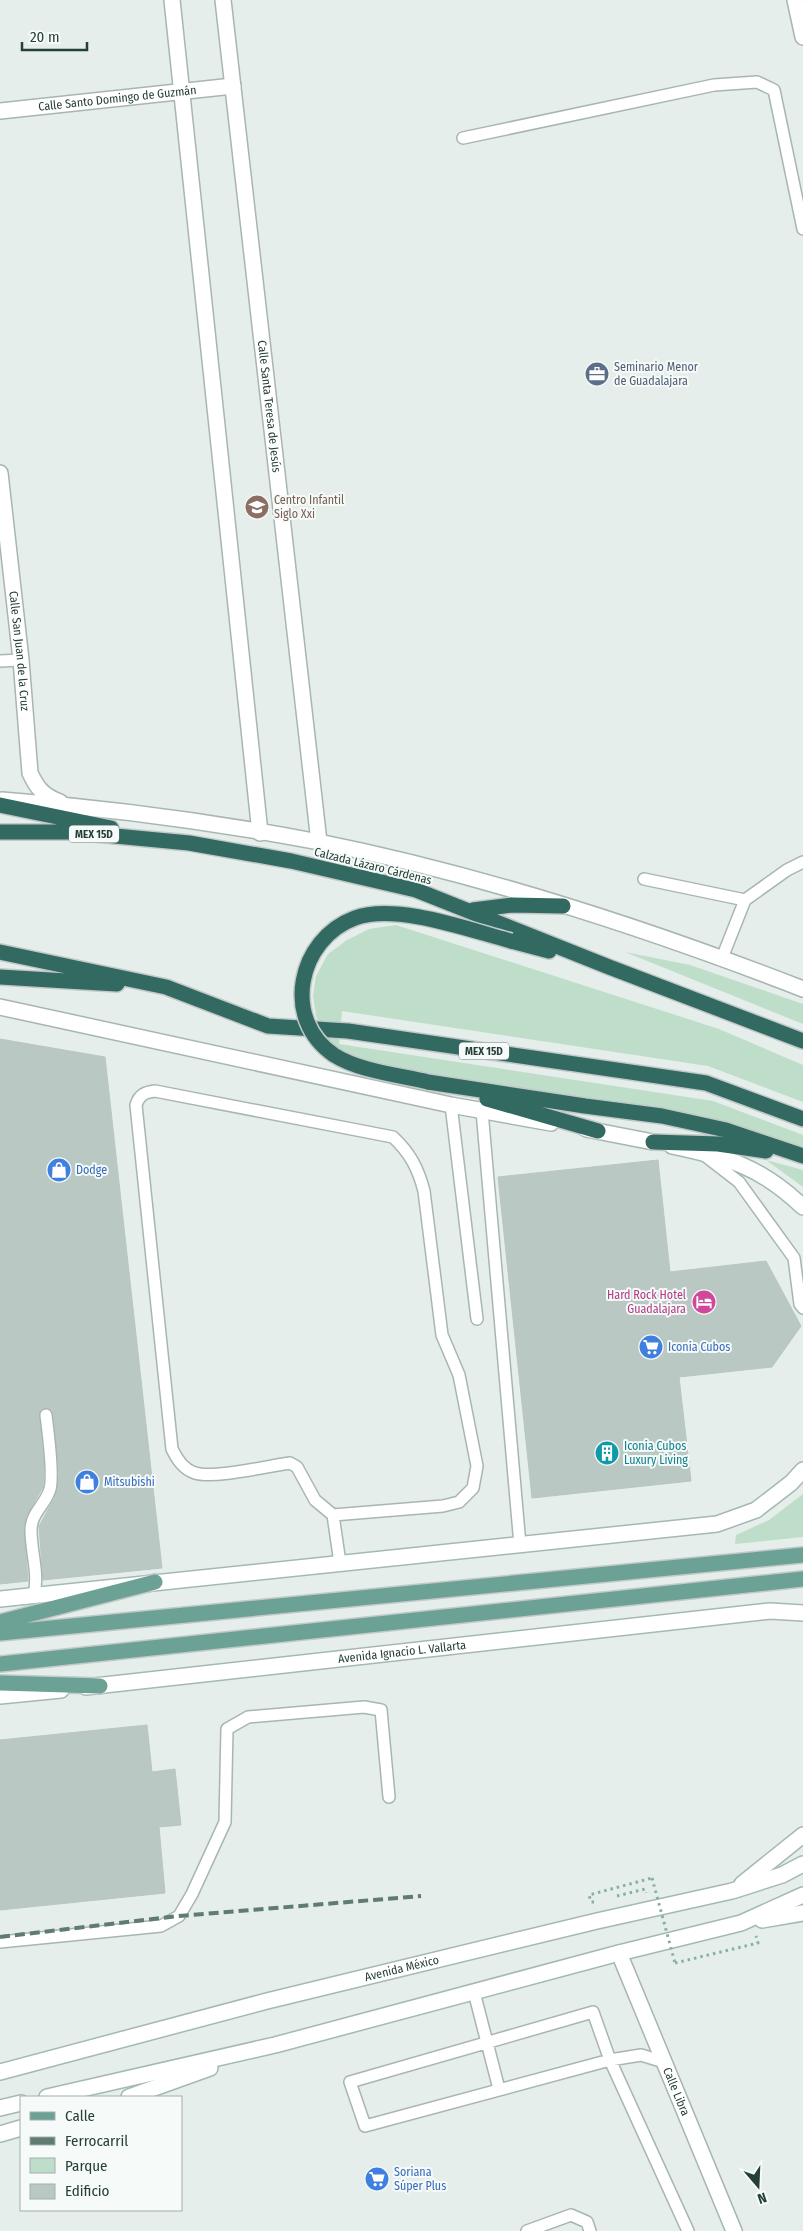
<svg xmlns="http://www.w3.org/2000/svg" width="803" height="2231" font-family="'Fira Sans Condensed',sans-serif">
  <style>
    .green { fill: #bfdec9 }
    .building { fill: #bac8c3; stroke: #b8c7c2 }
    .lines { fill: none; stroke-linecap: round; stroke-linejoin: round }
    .service-casing { stroke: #a8b6b1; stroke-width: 14 }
    .minor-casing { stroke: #a8b6b1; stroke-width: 18 }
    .tertiary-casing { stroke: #a8b6b1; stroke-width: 18 }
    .secondary-casing { stroke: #a4b9b3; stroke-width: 18 }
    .primary-casing { stroke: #c2c9c8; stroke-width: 18 }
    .motorway-casing { stroke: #c2c9c8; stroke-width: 18 }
    .path { stroke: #87b0a5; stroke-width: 3; stroke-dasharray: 2.5 4; stroke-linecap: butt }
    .service { stroke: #fff; stroke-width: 11 }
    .minor { stroke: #fff; stroke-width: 15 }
    .tertiary { stroke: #fff; stroke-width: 15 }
    .secondary { stroke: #fff; stroke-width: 15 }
    .primary { stroke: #6ca196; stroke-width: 15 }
    .motorway { stroke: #326a62; stroke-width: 15 }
    .rail { stroke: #607a74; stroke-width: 4; stroke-dasharray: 10 5; stroke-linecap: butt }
    .motorway-bridge-casing { stroke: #c2c9c8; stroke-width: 18; stroke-linecap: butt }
    .path-bridge { stroke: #87b0a5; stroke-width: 3; stroke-dasharray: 2.5 4; stroke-linecap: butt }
    .motorway-bridge { stroke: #326a62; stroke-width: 15 }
    .labels { text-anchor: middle; stroke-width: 4; stroke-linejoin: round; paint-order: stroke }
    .shield { fill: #f6faf8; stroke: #647772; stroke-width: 1 }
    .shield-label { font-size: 11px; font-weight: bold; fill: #253f39 }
    .street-label { font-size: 12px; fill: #253f39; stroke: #f6faf8 }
    .service-label { font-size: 12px; fill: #4e5e75; stroke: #f6faf8; text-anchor: start }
    .education-label { font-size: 12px; fill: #785e54; stroke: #f6faf8; text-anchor: start }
    .shop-label { font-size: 12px; fill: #366cbe; stroke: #f6faf8; text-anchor: start }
    .hotel-label { font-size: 12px; fill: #b23c85; stroke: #f6faf8; text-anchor: end }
    .culture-label { font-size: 12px; fill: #0d838f; stroke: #f6faf8; text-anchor: start }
  </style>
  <rect width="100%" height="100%" fill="#e5eeea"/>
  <path class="green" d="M396,925L719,1029L803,1065V1102L708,1066L342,1011L339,1044L713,1101L803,1135V1152L733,1125L430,1077L361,1061L337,1051L323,1033L316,1016L313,996L316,976L328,954L347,940L369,929Z
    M625,952L690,965L803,1004V1024Z
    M766,1160L803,1170V1187Z
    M803,1494V1537L735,1544L736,1535L769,1520Z"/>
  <path class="building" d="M0,1039L105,1057L162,1568L43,1580L39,1526L55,1497L59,1474L53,1414L52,1410L46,1408L41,1409L39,1415L44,1464L43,1487L27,1515L24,1529L28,1581L0,1584Z
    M658,1160L670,1272L766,1261L801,1326L772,1367L679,1377L691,1481L532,1498L498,1177Z
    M147,1725L152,1772L175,1769L181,1825L159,1827L165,1893L0,1910V1740Z"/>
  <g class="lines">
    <defs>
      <path id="service" d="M463,138L714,85L757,82L774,90L803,229
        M0,661L21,660
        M644,879L745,900L722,958
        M745,900L787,870L803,862
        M451,1105L477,1319
        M482,1111L520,1545
        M704,1155L739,1182L794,1258L800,1304L803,1308
        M333,1515L443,1506L459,1502L473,1488L477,1466L459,1375L442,1335L424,1191C418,1168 410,1153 393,1137L155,1091C145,1092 139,1095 136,1105L172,1449C177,1459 183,1469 195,1473C214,1479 268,1466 290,1463L297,1467L315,1500L333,1515L340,1563
        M34,1595C39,1572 31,1553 31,1530C31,1513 46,1504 50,1489C54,1474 48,1432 46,1415
        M0,1942L161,1926L179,1916L192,1894L225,1822L227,1729L248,1717L364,1707L381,1710L389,1797
        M474,1992L499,2089
        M664,2062L641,2055L610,2060L365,2126L350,2082L593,2012L610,2060L688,2231
        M527,2231L571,2215L587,2222L590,2231"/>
      <g id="minor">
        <path d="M172,0L260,833"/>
        <path id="s1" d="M223,0L319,842"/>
        <path d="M795,0L803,37"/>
        <path id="s2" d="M0,111L233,86"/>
        <path id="s3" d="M0,473L21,660L30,773C37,788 43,796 60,802"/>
        <path d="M2,800C108,808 214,822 319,842C484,875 646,928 803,989"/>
        <path id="s4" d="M619,1953L734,2231"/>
      </g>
      <path id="tertiary" d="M0,1007L451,1105L551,1123
        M586,1129L653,1142"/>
      <g id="secondary">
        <path d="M672,1146C729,1158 760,1166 803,1207"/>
        <path d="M0,1599L717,1524L756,1510L791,1483L803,1470"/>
        <path id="s5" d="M86,1687L770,1611L803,1613"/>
        <path d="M0,1696L61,1690"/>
        <path d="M742,1884L803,1835"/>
        <path d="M762,1920L803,1913"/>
        <path id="s6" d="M0,2072L267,2001L597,1921L732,1891L782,1875L803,1864"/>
        <path d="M47,2097L275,2045L619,1953L741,1923L803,1895"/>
        <path d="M129,2097L210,2068"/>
        <path d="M0,2108L21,2103"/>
        <path d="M0,2134L21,2128"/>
      </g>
      <path id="primary" d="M0,1622L155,1582
        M0,1633L803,1555
        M0,1664L803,1579
        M0,1683L100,1686"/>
      <path id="motorway" d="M0,805L111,828
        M0,832H73L189,843L291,861L416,890L609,967L803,1041
        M473,910L512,905L563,906
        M511,941L549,951
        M0,952L166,987L268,1026L348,1031L706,1083L803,1119
        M0,977L117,984
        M428,1082L585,1106L662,1116L726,1130L803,1156
        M487,1099L598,1131
        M653,1142L718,1144L766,1151"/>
    </defs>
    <use href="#service" class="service-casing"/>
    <use href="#minor" class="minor-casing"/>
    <use href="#tertiary" class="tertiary-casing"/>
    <use href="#secondary" class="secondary-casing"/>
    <use href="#primary" class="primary-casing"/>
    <use href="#motorway" class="motorway-casing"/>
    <path class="path" d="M617,1896L645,1889L646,1893
      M594,1902H591L589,1895L652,1878
      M675,1963L758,1943L756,1936"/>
    <use href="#service" class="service"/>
    <use href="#minor" class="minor"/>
    <use href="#tertiary" class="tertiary"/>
    <use href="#secondary" class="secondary"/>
    <use href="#primary" class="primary"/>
    <use href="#motorway" class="motorway"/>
    <path class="rail" d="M0,1937L179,1916L421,1896"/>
    <defs>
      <path id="motorway-bridge" d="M428,1082C399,1075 359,1071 334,1055C281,1019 298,939 355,918C397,903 469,930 511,941"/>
    </defs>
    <use href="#motorway-bridge" class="motorway-bridge-casing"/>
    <path class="path-bridge" d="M652,1878L675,1963"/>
    <use href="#motorway-bridge" class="motorway-bridge"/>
  </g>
  <defs>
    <symbol id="office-disc" viewBox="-11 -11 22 22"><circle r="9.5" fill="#5c6f8a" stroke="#f6faf8"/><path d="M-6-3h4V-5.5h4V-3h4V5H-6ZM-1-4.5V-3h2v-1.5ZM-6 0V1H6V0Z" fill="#fff"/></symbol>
    <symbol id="school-disc" viewBox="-11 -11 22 22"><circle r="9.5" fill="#8d6e63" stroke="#f6faf8"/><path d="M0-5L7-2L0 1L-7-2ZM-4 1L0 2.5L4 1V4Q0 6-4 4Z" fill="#fff"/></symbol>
    <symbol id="shop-disc" viewBox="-11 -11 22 22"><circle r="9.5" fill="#3f7fe0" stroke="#f6faf8"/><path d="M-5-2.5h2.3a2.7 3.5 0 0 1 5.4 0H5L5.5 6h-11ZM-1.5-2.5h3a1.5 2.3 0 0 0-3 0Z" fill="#fff"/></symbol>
    <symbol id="hotel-disc" viewBox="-11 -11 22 22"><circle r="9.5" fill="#d1479c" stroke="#f6faf8"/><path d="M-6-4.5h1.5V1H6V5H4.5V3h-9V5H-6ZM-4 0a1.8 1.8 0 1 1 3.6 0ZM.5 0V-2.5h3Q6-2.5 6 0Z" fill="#fff"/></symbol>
    <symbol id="supermarket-disc" viewBox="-11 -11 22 22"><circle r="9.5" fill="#3f7fe0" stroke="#f6faf8"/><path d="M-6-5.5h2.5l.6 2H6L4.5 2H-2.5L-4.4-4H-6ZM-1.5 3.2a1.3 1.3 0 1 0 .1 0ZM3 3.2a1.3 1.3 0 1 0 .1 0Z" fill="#fff"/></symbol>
    <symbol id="building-disc" viewBox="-11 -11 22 22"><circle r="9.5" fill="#0f9aa8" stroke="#f6faf8"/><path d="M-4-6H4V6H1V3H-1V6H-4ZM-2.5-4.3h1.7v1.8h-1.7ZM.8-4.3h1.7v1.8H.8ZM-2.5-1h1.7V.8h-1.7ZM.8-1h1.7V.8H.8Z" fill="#fff"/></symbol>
  </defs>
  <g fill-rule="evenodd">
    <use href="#office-disc" x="583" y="360" width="28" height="28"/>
    <use href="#school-disc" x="243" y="493" width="28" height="28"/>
    <use href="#shop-disc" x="45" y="1156" width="28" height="28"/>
    <use href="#hotel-disc" x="690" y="1288" width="28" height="28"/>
    <use href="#supermarket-disc" x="637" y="1333" width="28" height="28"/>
    <use href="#building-disc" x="593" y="1439" width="28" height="28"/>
    <use href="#shop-disc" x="73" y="1468" width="28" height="28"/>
    <use href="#supermarket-disc" x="363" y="2165" width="28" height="28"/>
  </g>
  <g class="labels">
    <g class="shield">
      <rect x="69" y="825.5" width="50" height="17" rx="4"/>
      <rect x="459" y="1042.5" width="50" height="17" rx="4"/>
    </g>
    <g class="shield-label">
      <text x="94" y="838">MEX 15D</text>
      <text x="484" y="1055">MEX 15D</text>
    </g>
    <g class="street-label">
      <text dy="4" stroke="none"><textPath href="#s2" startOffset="118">Calle Santo Domingo de Guzmán</textPath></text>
      <text dy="4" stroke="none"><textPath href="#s1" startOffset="409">Calle Santa Teresa de Jesús</textPath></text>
      <text dy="4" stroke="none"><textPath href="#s3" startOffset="179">Calle San Juan de la Cruz</textPath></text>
      <text transform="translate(373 866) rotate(14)" y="4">Calzada Lázaro Cárdenas</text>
      <text dy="4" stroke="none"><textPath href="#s5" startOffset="318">Avenida Ignacio L. Vallarta</textPath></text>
      <text dy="4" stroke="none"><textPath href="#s6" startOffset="415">Avenida México</textPath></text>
      <text dy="4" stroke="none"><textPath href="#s4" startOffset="150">Calle Libra</textPath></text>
    </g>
    <g class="service-label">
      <text x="614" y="371">Seminario Menor<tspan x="614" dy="14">de Guadalajara</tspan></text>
    </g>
    <g class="education-label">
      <text x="274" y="504">Centro Infantil<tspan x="274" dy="14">Siglo Xxi</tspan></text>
    </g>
    <g class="shop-label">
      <text x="76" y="1174">Dodge</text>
      <text x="668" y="1351">Iconia Cubos</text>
      <text x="104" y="1486">Mitsubishi</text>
      <text x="394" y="2176">Soriana<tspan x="394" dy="14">Súper Plus</tspan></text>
    </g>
    <g class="hotel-label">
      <text x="686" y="1299">Hard Rock Hotel<tspan x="686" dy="14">Guadalajara</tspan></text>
    </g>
    <g class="culture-label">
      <text x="624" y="1450">Iconia Cubos<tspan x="624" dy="14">Luxury Living</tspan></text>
    </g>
  </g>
  <rect x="20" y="2096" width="162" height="115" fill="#f6faf8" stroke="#a2afac"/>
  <rect x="30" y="2112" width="25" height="8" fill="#6ca196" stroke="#a2afac"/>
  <text x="65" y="2121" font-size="15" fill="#253f39">Calle</text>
  <rect x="30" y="2137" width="25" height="8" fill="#607a74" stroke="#a2afac"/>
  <text x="65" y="2146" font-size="15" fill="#253f39">Ferrocarril</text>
  <rect x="30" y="2158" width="25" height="15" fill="#bfdec9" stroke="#a2afac"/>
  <text x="65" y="2171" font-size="15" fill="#253f39">Parque</text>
  <rect x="30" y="2184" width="25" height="15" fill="#bac8c3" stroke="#a2afac"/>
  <text x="65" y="2196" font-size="15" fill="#253f39">Edificio</text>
  <g transform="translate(758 2186) rotate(161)" stroke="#f6faf8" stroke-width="4" paint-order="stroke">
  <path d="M0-4L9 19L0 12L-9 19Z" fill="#253f39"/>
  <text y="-8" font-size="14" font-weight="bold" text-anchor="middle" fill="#253f39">N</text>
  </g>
  <path d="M22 42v8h65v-8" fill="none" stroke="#253f39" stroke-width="2.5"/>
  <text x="30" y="42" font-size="15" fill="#253f39" stroke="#f6faf8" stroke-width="4" paint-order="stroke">20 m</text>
</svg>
